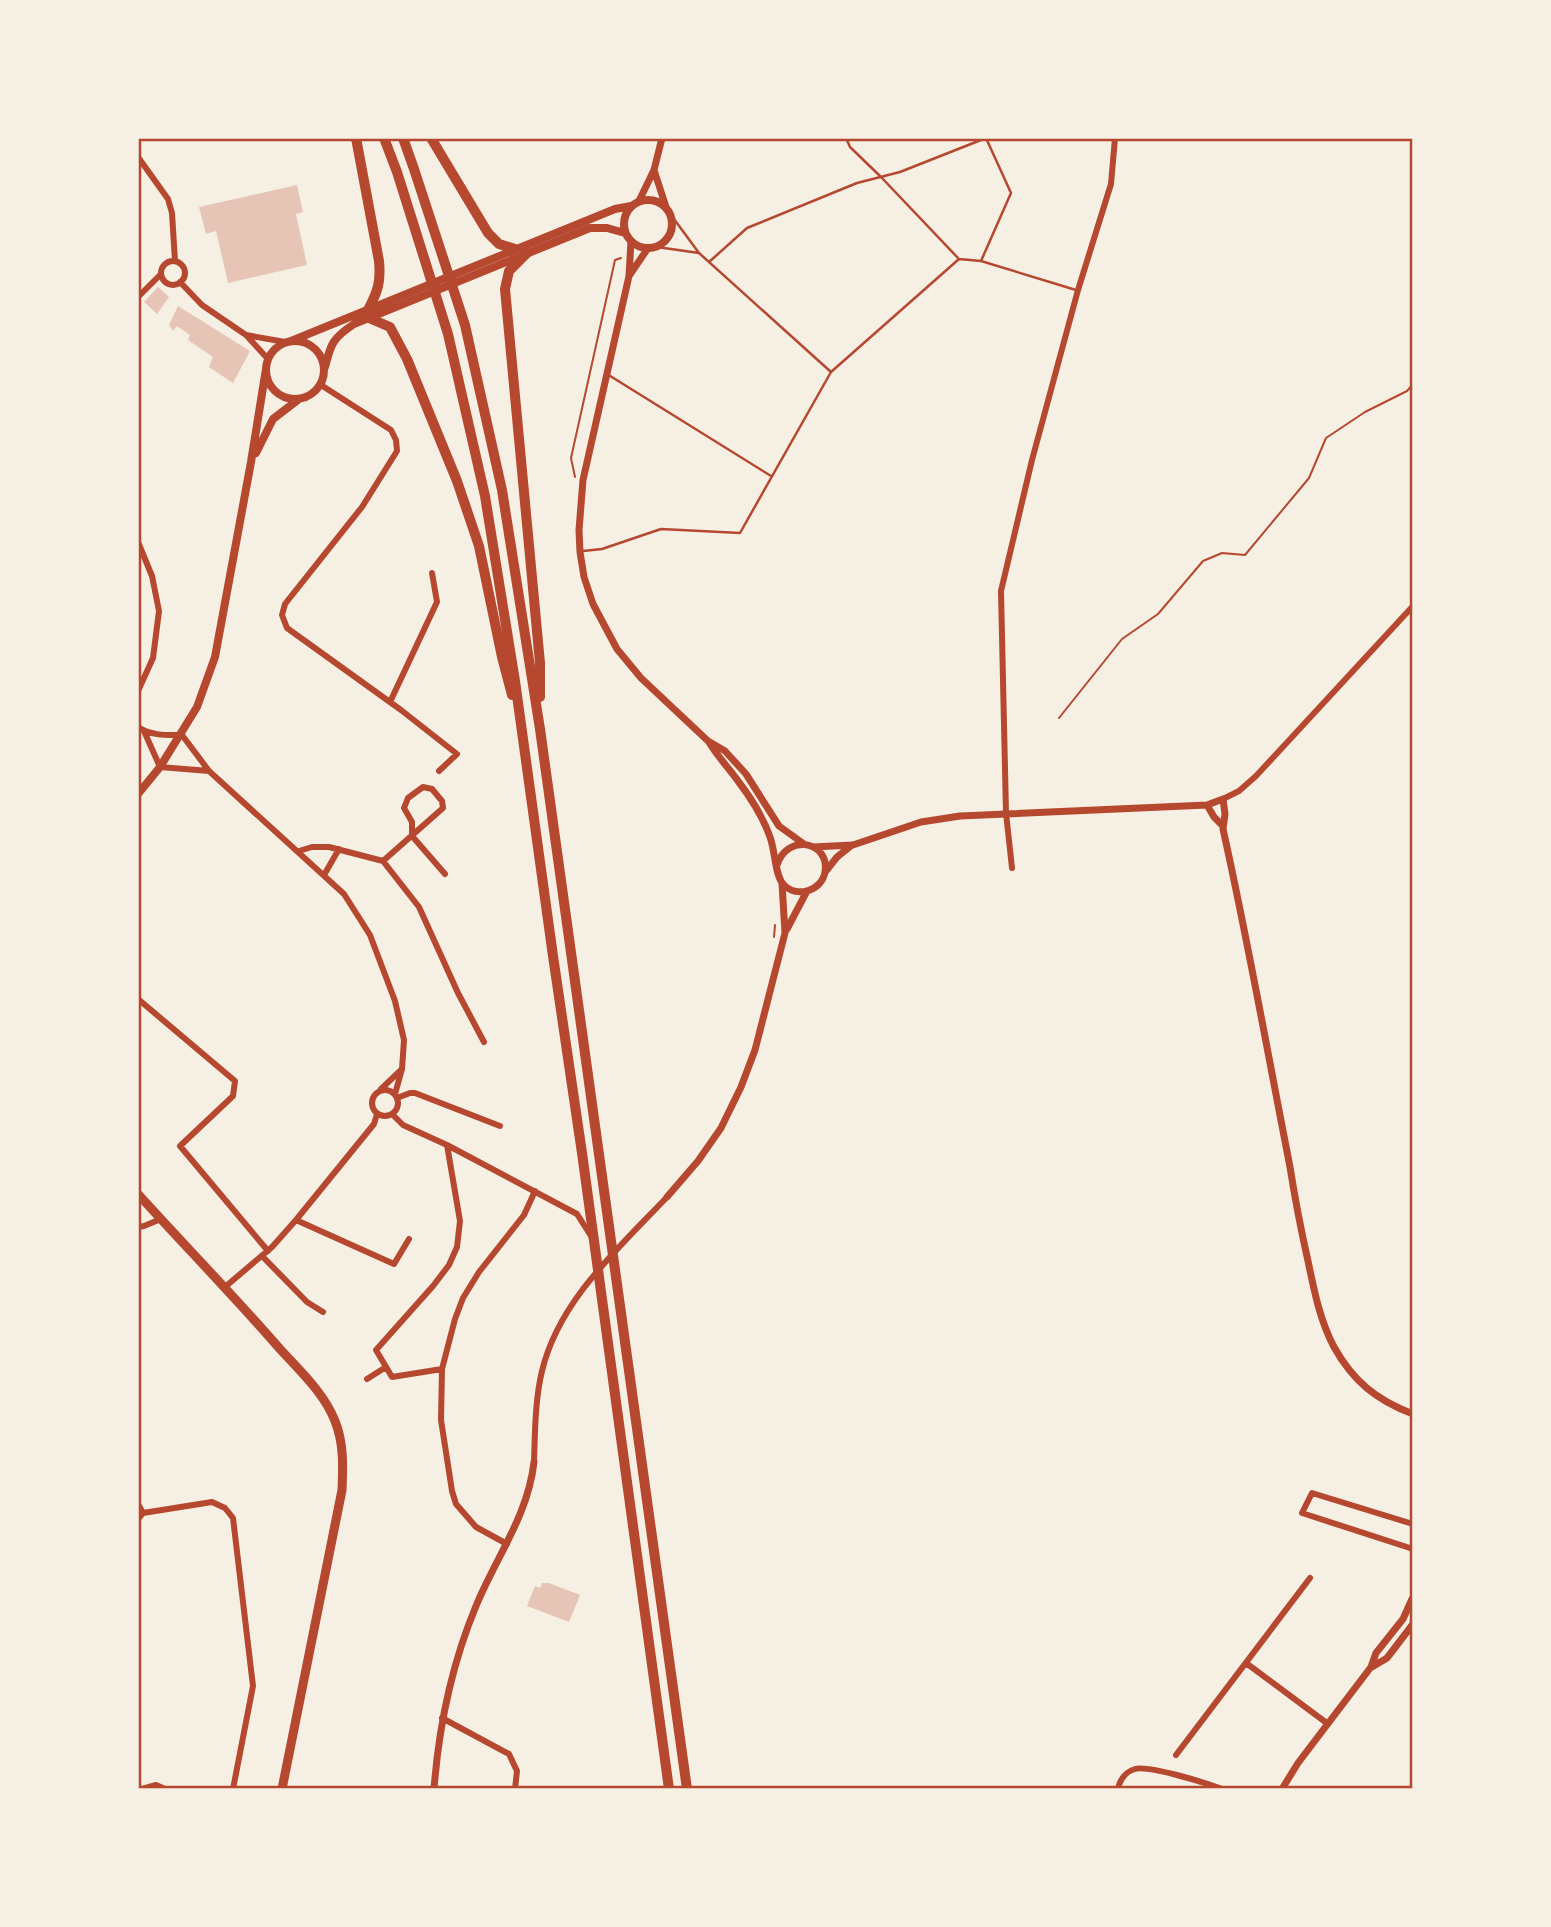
<svg xmlns="http://www.w3.org/2000/svg" width="1551" height="1927" font-family="Montserrat,sans-serif">
  <style>
    .building { fill: #e6c5b7 }
    .lines { fill: none; stroke-linecap: round; stroke-linejoin: round }
    .path { stroke: #b5482f; stroke-width: 2 }
    .service { stroke: #b5482f; stroke-width: 2.5 }
    .minor { stroke: #b5482f; stroke-width: 6 }
    .tertiary { stroke: #b5482f; stroke-width: 7 }
    .secondary { stroke: #b5482f; stroke-width: 8 }
    .primary { stroke: #b5482f; stroke-width: 9 }
    .trunk { stroke: #b5482f; stroke-width: 10 }
    .neatline { fill: none; stroke: #b5482f; stroke-width: 2.5 }
  </style>
  <rect width="100%" height="100%" fill="#f6efe4"/>
  <path class="building" d="M297,185L303,212L296,214L307,265L228,283L216,231L206,234L199,207Z
    M158,287L169,297L157,314L144,302Z
    M178,306L250,351L233,383L209,367L213,357L188,340L190,335L177,326L173,331L169,325Z
    M542,1583H549L580,1595L569,1622L527,1606L535,1586L540,1588Z"/>
  <g class="lines">
    <path class="path" d="M575,477L571,458L615,260L621,258
      M1059,718L1122,639L1158,614L1203,561L1222,553L1245,555L1309,478L1326,438L1365,412L1407,391L1413,384
      M774,937L775,925"/>
    <path class="service" d="M846,138L850,147L881,177L958,258
      M671,215L699,253L831,372
      M657,247L699,253
      M981,261L1011,193L986,138
      M709,262L747,228L857,183L900,172L986,138
      M607,374L771,476
      M583,551L602,549L661,529L740,533L831,372L959,259L981,261L1076,290"/>
    <path class="minor" d="M138,157L168,199L172,213L175,261
      M161 273a12 12 0 1 1 24 0a12 12 0 1 1-24 0Z
      M180,282L202,305L246,335L268,359
      M138,297L161,274
      M246,335L285,342
      M321,385L391,430L396,440L397,451L362,507L285,604L282,615L287,628L401,710L457,754L439,771
      M138,542L152,576L159,611L153,658L138,691
      M390,702L437,602L432,573
      M138,727C151,736 167,735 182,735L209,771L344,894L370,935L395,1001L404,1040L402,1069L395,1094
      M144,731L160,767L209,771
      M1223,799L1239,791L1256,776L1413,606
      M299,851L312,847H329L383,861L419,907L458,993L484,1042
      M383,861L443,808L442,801L432,789L423,787L408,798L404,808L412,822V836L445,874
      M1012,868L1006,813L1001,591L1032,460L1078,290L1111,184L1115,138
      M324,875L339,849
      M138,999L235,1081L233,1096L180,1146L268,1251
      M381,1089L401,1070
      M372 1103a13 13 0 1 1 26 0a13 13 0 1 1-26 0Z
      M397,1098L410,1093H415L500,1126
      M392,1114L403,1125L447,1145L577,1214L591,1236
      M296,1220L394,1264L409,1239
      M138,1227L144,1226L161,1219
      M262,1256L307,1302L323,1312
      M225,1287L272,1247L296,1220L374,1124L377,1114
      M442,1369L392,1377L376,1350L433,1286L449,1265L457,1247L460,1221L447,1145
      M367,1379L386,1367
      M534,1462C535,1432 535,1400 542,1371C559,1300 619,1248 667,1197
      M138,1504L143,1513
      M138,1519L143,1513L212,1502L225,1508L233,1518L253,1686L233,1789
      M1413,1524L1312,1493L1302,1513L1413,1549
      M507,1544L476,1527L456,1504L452,1491L441,1420L442,1369L455,1319L463,1298L479,1272L524,1215L535,1191
      M1246,1663L1328,1724
      M442,1718L509,1754L517,1771L515,1789
      M1176,1755L1310,1578
      M142,1789L156,1785L165,1789
      M1118,1789C1120,1779 1125,1772 1135,1769C1149,1765 1206,1783 1222,1789"/>
    <path class="tertiary" d="M654,170L666,207
      M639,201L654,170L662,138
      M631,241L629,276L583,480L579,530L580,552L584,577L593,604L617,649L641,678L708,741L725,751L746,774L779,826L804,844
      M629,276L648,248
      M709,742C717,756 728,767 738,781C751,798 763,817 770,837C775,850 775,875 783,884C796,899 822,891 825,872C830,841 787,833 777,865
      M1207,805L1214,817L1222,825
      M813,847L853,845L921,822L960,816L1207,805L1223,799L1225,814L1223,829C1248,941 1268,1055 1290,1167C1295,1199 1301,1230 1308,1261C1314,1290 1320,1321 1334,1347C1353,1381 1376,1400 1413,1414
      M826,871L837,857L852,845
      M787,929L807,891
      M667,1197L698,1161L721,1128L741,1087L755,1050L785,933L782,883
      M1372,1667L1387,1658L1413,1624
      M434,1789C439,1724 451,1666 476,1606C496,1557 528,1516 534,1462
      M1282,1789L1298,1763L1371,1667L1376,1653L1403,1619L1412,1599"/>
    <path class="secondary" d="M624 224a24 24 0 1 1 48 0a24 24 0 1 1-48 0Z
      M266 370a29 29 0 1 1 58 0a29 29 0 1 1-58 0Z
      M291,341L615,209L631,206
      M325,367C331,343 333,338 354,324L590,228H607L625,233
      M256,453L273,419L299,399
      M138,794L160,767L197,707L215,657L251,462L266,369"/>
    <path class="primary" d="M138,1194C185,1246 234,1296 280,1349C300,1371 324,1393 335,1421C344,1443 343,1467 342,1490L282,1789"/>
    <path class="trunk" d="M356,138L379,261C381,282 378,291 368,310
      M384,138L397,172L448,334L485,496L515,681L553,956L582,1153L669,1789
      M403,138L414,169L465,325L502,490L540,729L687,1789
      M431,138L488,233L499,244L515,249
      M527,253L509,271L505,289L540,663V697
      M369,318L390,327L407,359L457,481L479,546L502,657L512,695"/>
  </g>
  <rect width="1551" height="1927" fill="none" stroke="#f6efe4" stroke-width="280"/>
  <rect x="140" y="140" width="1271" height="1647" class="neatline"/>
</svg>
